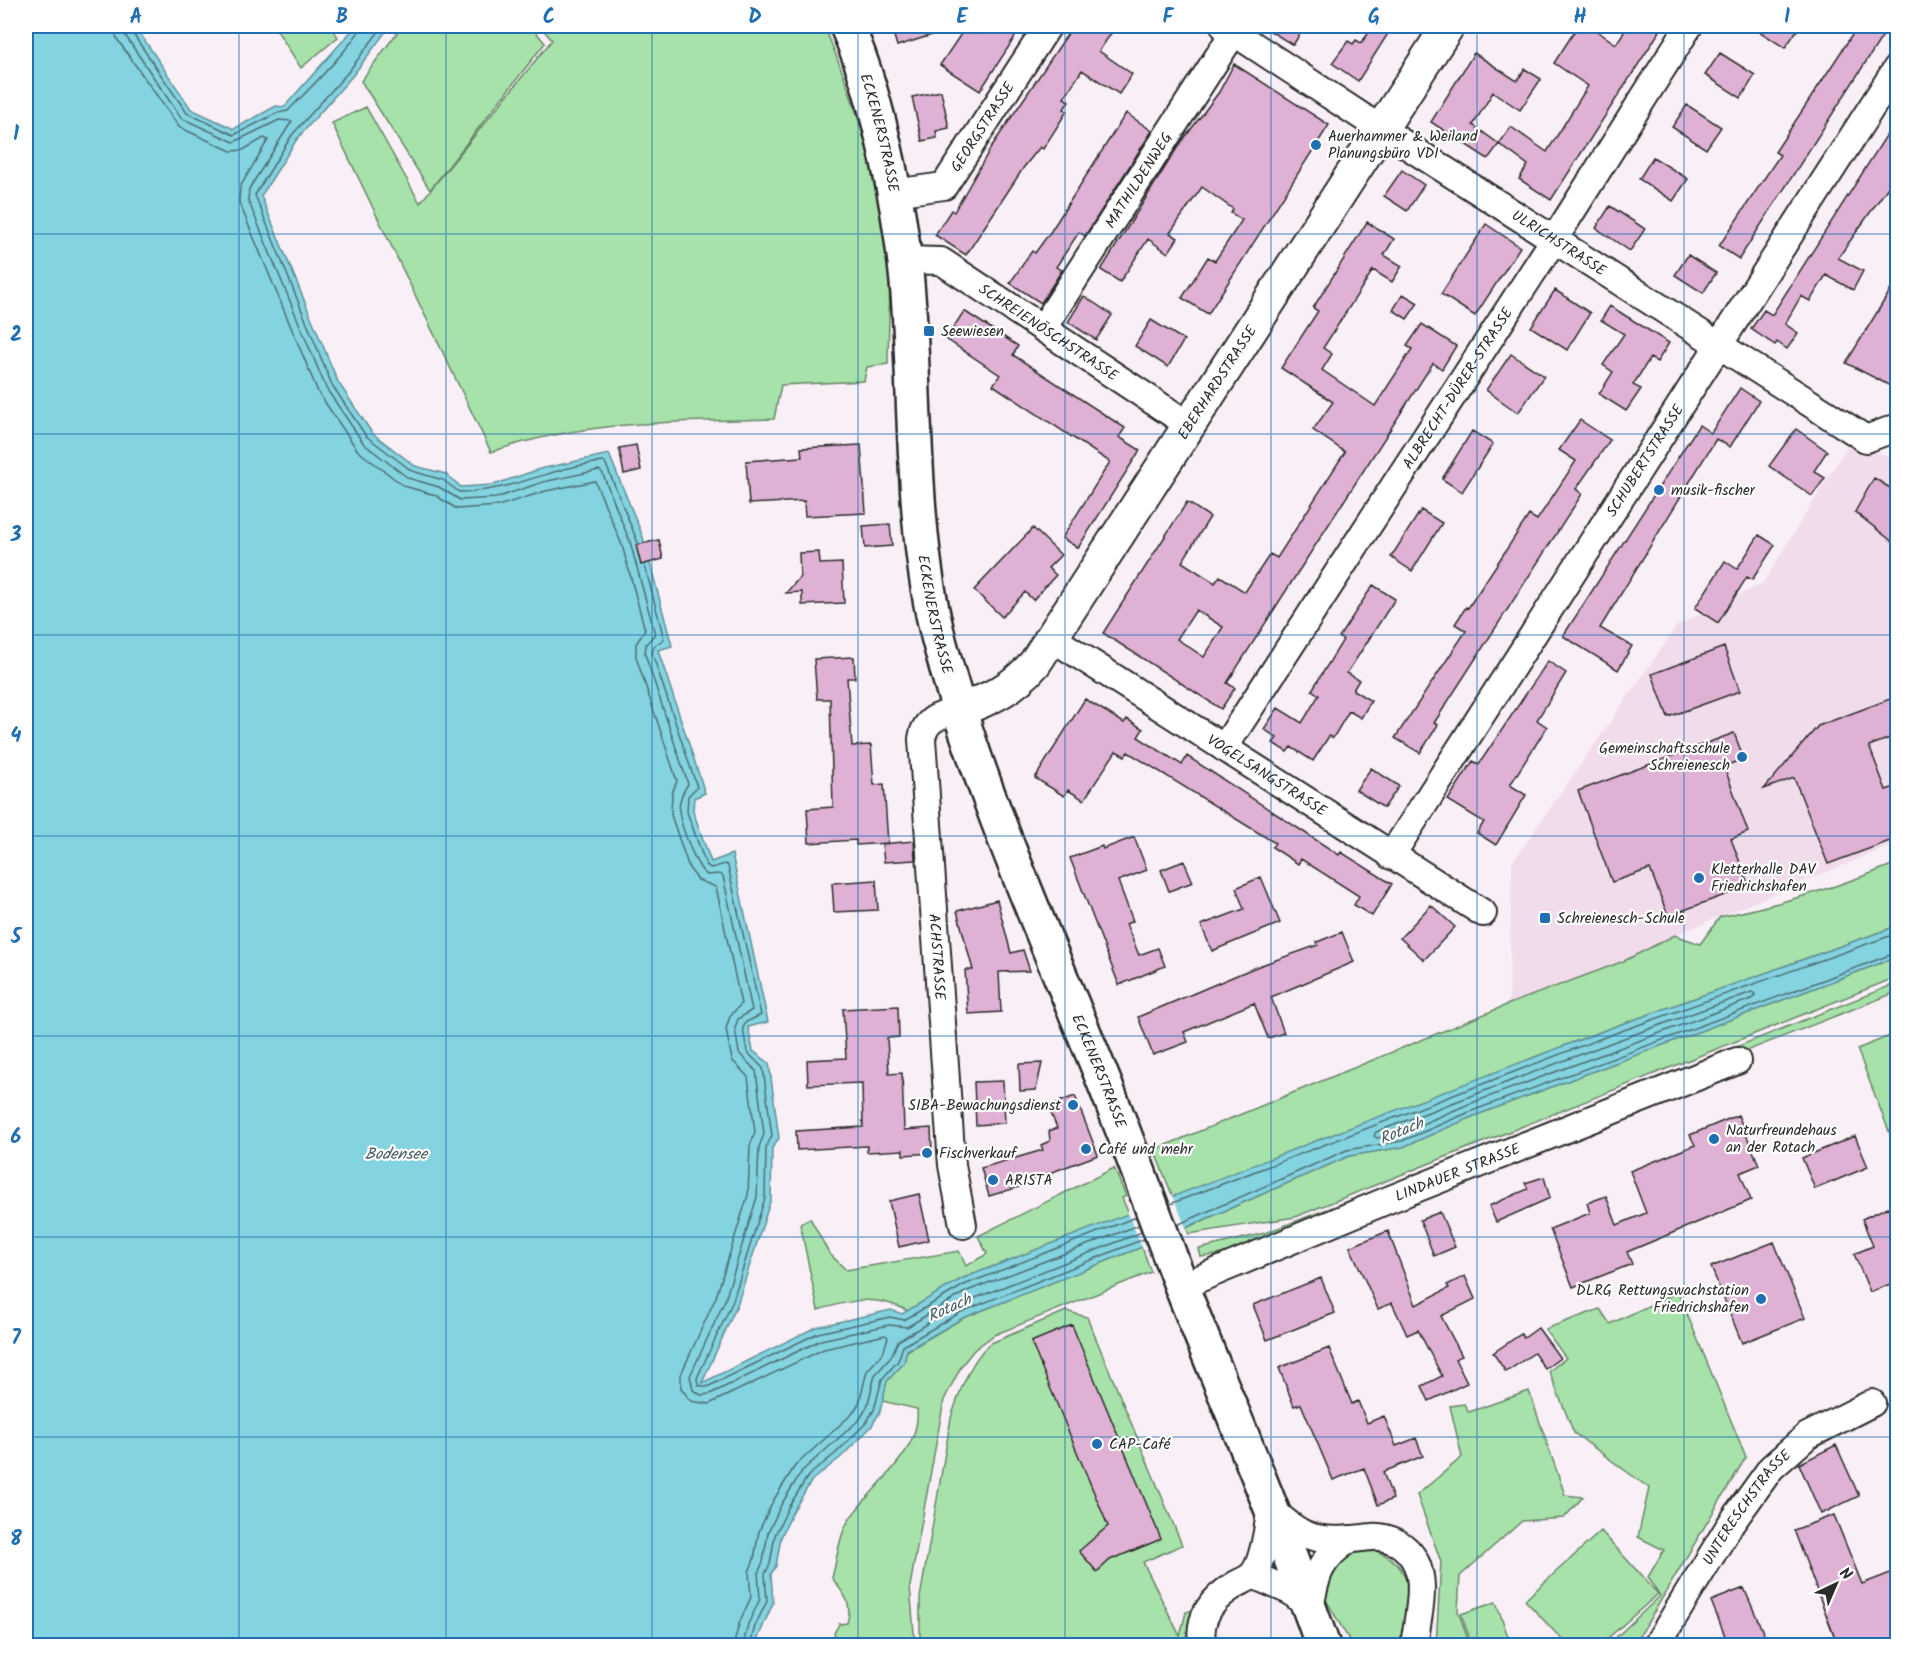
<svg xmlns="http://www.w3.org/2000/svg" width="1923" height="1671" font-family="Kalam,sans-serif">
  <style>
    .built { fill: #f1dcec }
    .green { fill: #a6e2a9; stroke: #68866a; stroke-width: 1.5 }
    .water { fill: #83d3e0; stroke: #609098; stroke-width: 1.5 }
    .pier { fill: #f9eff6 }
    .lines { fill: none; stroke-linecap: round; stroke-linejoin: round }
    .shore { stroke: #4e6e73; stroke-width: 1.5 }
    .building { fill: #dfb1d4; stroke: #2b2b2b; stroke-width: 1.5; fill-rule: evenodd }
    .minor-casing { stroke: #2b2b2b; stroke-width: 30 }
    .tertiary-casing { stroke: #2b2b2b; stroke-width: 36 }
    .secondary-casing { stroke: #2b2b2b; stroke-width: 38 }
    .minor { stroke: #fff; stroke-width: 26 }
    .tertiary { stroke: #fff; stroke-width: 32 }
    .secondary { stroke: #fff; stroke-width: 33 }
    .grid { fill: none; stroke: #1f6fb2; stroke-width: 1.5; stroke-opacity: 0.55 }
    .poi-dot { fill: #1f6fb2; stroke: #fff; stroke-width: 2 }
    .labels { text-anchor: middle; stroke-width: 4.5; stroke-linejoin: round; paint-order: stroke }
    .street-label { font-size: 15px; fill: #2b2b2b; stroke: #fff }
    .poi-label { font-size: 15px; fill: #2b2b2b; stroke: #fff; text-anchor: start }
    .water-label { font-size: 16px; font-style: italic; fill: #455d61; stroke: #fff }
    .neatline { fill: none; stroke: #1f6fb2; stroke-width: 2 }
    .grid-label { font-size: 20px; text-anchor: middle; font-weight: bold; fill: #1f6fb2 }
  </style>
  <rect width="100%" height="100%" fill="#f9eff6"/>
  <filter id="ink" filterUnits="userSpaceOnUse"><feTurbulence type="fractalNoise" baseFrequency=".0167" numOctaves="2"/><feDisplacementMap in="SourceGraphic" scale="12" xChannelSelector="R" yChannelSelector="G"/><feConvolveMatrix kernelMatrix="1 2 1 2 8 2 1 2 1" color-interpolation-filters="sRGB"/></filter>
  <g filter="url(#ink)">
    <path class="built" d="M1850,442L1897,460V843L1675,935L1624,961L1509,1004L1512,863L1677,626L1763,583Z"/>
    <path class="green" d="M274,26H331L338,37L301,68Z
      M402,26H531L545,43L430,190L361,81Z
      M540,26H824C854,96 877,173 887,249C892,286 888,326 888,364L867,367L864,381L781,385L774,419C677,422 584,420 491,452L332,123L366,107L420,203L552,40Z
      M1897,863V926L1608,1029L1173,1197L1154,1150L1509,1004L1624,961L1675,935L1700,944L1720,917C1781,904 1839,887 1897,863Z
      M1897,957V977L1295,1217L1189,1234L1186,1228L1349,1156L1403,1147L1474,1116Z
      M1897,983V992L1230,1253L1201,1257L1199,1249L1265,1233L1359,1197Z
      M1897,1033V1152L1857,1049Z
      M1114,1168L1126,1196L1122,1198L1129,1214L961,1279L908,1311C876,1294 851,1300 818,1310L800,1224L810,1218L829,1253L846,1270L959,1251L966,1266L987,1254L978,1236Z
      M1142,1247L1151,1272L994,1335L974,1350L962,1365L944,1400L910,1586L915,1645H839L834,1633L839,1624L847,1623C853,1603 844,1594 832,1578C837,1560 839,1535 849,1520C871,1486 922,1453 917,1409L882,1401L887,1381L904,1363L907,1351L963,1318Z
      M1678,1292L1746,1457L1642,1632L1629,1645H1608L1660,1596L1648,1577L1664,1550L1638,1537L1649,1488L1574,1433L1549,1371L1566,1358L1545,1329L1600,1309L1610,1324Z
      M1066,1311L1087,1317L1182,1545L1143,1562L1180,1636L1186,1612L1193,1610L1190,1645L920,1646V1598L951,1418C959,1393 969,1363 989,1344Z
      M1529,1391L1565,1495L1583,1497L1564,1518L1522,1521L1460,1576L1458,1611L1470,1645H1436L1441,1562L1417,1495L1462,1457L1450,1406L1464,1404L1469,1412Z
      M1601,1531L1658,1594L1600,1645H1567L1525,1600Z
      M1368,1549C1420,1560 1408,1605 1407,1645H1352L1326,1600V1579L1332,1565L1353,1550Z
      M1496,1602L1511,1645H1472L1461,1614Z"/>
    <path class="water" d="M26,26H135L191,109L234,129L276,106L284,107L356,26H390L354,74L297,139L261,196L338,382L372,433L415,466L446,474L461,487L493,485L540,469L609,454L643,537L672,646L658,650L705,793L694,798L693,811L711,862L732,854L768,1022L748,1027L753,1051L769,1063L779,1138L772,1148L771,1199L737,1305L702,1383L816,1327L891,1310L902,1314L961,1279L1318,1140L1608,1029L1897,926V957L1474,1116L1403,1147L1349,1156L1142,1247L963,1318L907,1350L904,1363L887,1381L880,1412L871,1427L840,1458L812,1480L793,1511L781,1537L776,1566L771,1574L773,1603L755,1645L26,1646Z"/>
    <path class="pier" d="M1172,1194L1187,1230L1143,1250L1127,1211Z"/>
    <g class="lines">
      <path class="shore" d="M114,26L117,39L179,127L231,151L243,150L264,138L268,140L240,187L239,202L318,392L358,451L404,486L435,495L457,509L498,506L546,491L595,481L622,545L645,630L636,644V657L677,781L672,793L671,815L689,868L698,880L716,887L741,1004L730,1016L726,1029L732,1060L748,1077L755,1132L750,1146L748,1195L716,1297L681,1374V1388L691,1401L709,1404L824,1349L885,1335L888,1337L883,1353L867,1371L859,1403L853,1413L795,1466L773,1501L759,1531L754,1559L749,1572L751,1597L740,1621L733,1646
        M123,26L125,35L181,118L234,142L279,120L292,121L249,189L248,200L326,388L364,444L408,478L439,487L460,500L496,498L543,482L599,470L602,472L630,542L655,634L646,644L645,654L688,784C683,792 679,799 679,810C680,823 696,869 707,875L720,874L723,876L752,1010L738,1019L735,1028L739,1053L756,1071L764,1134L759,1147L757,1197L725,1300L690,1376L693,1390L701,1395L710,1394L821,1340L889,1325L907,1327L967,1291L1139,1225
        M130,26L131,31L187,113L234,135L277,113L288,111C301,97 359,40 361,26
        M383,26L349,71L292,135L255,195L332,385L366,436L412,471L443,480L459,492C510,493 555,465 605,462L638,543
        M645,566L664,639L654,646L652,653L697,787L688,796L687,812L706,865L711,868L725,864L728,866L761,1015L746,1022L743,1028L747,1052L763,1068L772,1136L766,1147L765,1198L732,1303L697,1378L698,1385L707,1387L818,1333L890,1317L904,1320L964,1285L1136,1217
        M1752,992L1755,994L1754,998L1469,1104L1399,1134L1377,1138L1374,1136L1376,1132L1613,1042Z
        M1170,1204L1610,1035L1898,933
        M1177,1225L1347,1150L1402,1141L1472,1111L1898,952
        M743,1646L748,1624L760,1599L758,1573L763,1562L768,1533L781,1505L802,1471L860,1419L867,1407L875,1375L891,1357L898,1341L958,1305L1142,1232
        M750,1646L755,1626L767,1601L765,1574L770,1564L775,1535L788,1508L808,1476L836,1453L866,1423L874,1410L882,1379L898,1361L903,1346L961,1312L1144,1239"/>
    </g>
    <path class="building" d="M891,26H950L951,29L897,46Z
      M981,26H1022L980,91L940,65L965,28L975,34Z
      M1073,26H1116L1099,51L1132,74L1119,94L1082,70L1064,98L1069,101L1064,109L1067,111L1043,149L1040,147L1024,167L966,255L935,235L951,210L954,212L992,146Z
      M1262,26H1305L1293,45Z
      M1374,26H1381L1389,32L1358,81L1332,63L1348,41L1353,44L1356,40L1361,43Z
      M1578,26H1589L1616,44L1628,26H1663L1551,200L1519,179L1528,165L1499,144L1511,127L1547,152L1588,86L1554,63Z
      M1751,26H1800L1785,48Z
      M1858,26H1889L1739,259L1719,246L1780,155L1775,152Z
      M1474,53L1517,81L1525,69L1541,79L1520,110L1493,92L1473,125L1499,144L1488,159L1431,122Z
      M1720,53L1755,75L1741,98L1705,75Z
      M1234,64L1329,125L1208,314L1182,298L1208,257L1215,261L1242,220L1231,213L1233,209L1202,187L1170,233L1178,238L1168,253L1148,239L1120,282L1101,270L1177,148L1219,92Z
      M941,91L949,128L936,131L937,138L922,141L912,97Z
      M1687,105L1721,127L1706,149L1672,127Z
      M1126,113L1152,131L1085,236L1079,232L1056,267L1062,270L1041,303L1010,283L1032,251L1035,253L1051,231Z
      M1898,117V173L1838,258L1863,271L1853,290L1826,275L1810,301L1801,296L1785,324L1798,333L1787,349L1777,342L1775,345L1751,329L1764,310L1772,315Z
      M1653,157L1688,179L1673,201L1639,179Z
      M1402,170L1424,185L1407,211L1384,196Z
      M1610,206L1645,229L1630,251L1596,228Z
      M1367,222L1394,239L1384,255L1402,266L1392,282L1373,270L1323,348L1332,354L1322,370L1375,406L1412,349L1407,346L1422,324L1456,346L1442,369L1433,363L1300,569L1227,683L1235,688L1221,709L1103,633L1187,502L1210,517L1182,562L1215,583L1220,576L1245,592L1270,554L1277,558L1345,452L1313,430L1333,402L1281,368L1318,311L1313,308ZM1196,610L1223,627L1204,657L1177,639Z
      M1486,224L1520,247L1475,316L1441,294Z
      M1688,255L1716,273L1703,293L1675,275Z
      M1898,278V390L1846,363Z
      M1555,290L1590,313L1567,350L1531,327Z
      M1403,294L1418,303L1407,319L1393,310Z
      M1084,296L1112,315L1096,340L1068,322Z
      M1610,306L1669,343L1657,362L1650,358L1633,385L1641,389L1626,411L1599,394L1613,372L1603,365L1624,334L1601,320Z
      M964,311L1018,346L1013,355L1125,428L1119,437L1140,450L1078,548L1062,538L1110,462L993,385L1000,375L946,339Z
      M1151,320L1184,340L1168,367L1135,346Z
      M1511,354L1544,376L1518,413L1486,390Z
      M1740,388L1759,401L1730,447L1716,439L1600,628L1632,646L1618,670L1563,636L1699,425L1711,433Z
      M1580,420L1610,440L1576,489L1582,494L1434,723L1438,725L1420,753L1395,738L1466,631L1455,624L1466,607L1468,608L1529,515L1537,520L1576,461L1559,450Z
      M1796,429L1827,451L1814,471L1825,478L1812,496L1769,466Z
      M1472,431L1493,444L1462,492L1442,479Z
      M636,445L641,470L624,474L619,448Z
      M861,445L866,513L805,516L804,501L749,504L746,461L802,457L801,448Z
      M1874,478L1898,493V504L1890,513L1898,520V546L1855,512Z
      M1421,510L1442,523L1412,571L1391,557Z
      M890,524L892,546L865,548L863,526Z
      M1033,528L1061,555L1048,568L1056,575L1033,600L1025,592L1002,617L974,590Z
      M1759,535L1775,545L1752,580L1747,577L1718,623L1695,608L1725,561L1737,569Z
      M659,540L663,559L641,565L636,545Z
      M819,552L820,564L842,563L844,603L802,605V592L786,593L800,577L799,553Z
      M1373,585L1395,599L1347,673L1359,680L1353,690L1371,701L1361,718L1349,711L1333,738L1329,736L1313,761L1291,747L1287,752L1273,743L1277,738L1264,729L1278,708L1302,723L1319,695L1312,690L1343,640L1339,637Z
      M1724,647L1740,691L1668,717L1652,674Z
      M854,657L855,678H847L852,746L871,745L874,785L884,784L888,843L856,845V840L809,843L807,809L833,807L830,699H817L814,659Z
      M1548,661L1566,673L1537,720L1547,727L1510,785L1526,795L1496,845L1477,833L1484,822L1448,800L1473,761L1479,764Z
      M1898,696V735L1869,746L1886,790L1898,786V838L1828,864L1794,778L1764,789L1818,726Z
      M1085,699L1124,723L1127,719L1143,729L1138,737L1182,765L1187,756L1339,855L1341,852L1392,884L1372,916L1354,905L1359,896L1301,859L1298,864L1272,847L1275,843L1128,752L1125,756L1116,751L1084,800L1068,790L1064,796L1035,778Z
      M1734,733L1744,759L1724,766L1748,832L1731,839L1749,886L1668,916L1650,869L1612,882L1578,791Z
      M1371,768L1399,786L1384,808L1356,790Z
      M1134,837L1147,870L1118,881L1133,921L1126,924L1139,955L1158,948L1165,966L1119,985L1070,858L1102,846L1103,849Z
      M914,841L915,860L884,862L882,844Z
      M1184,861L1193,882L1169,891L1161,870Z
      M1261,877L1280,923L1212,951L1201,925L1244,909L1236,888Z
      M876,880L878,910L834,912L832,883Z
      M997,900L1011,953L1023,950L1030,971L999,972L1001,1012L968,1014L965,970H973L957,911Z
      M1431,905L1455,927L1424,960L1400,938Z
      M1342,932L1354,962L1271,997L1284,1033L1268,1038L1254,1003L1184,1032L1188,1042L1153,1055L1138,1017L1256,967L1318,945L1317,942Z
      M898,1006L899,1037L887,1038L889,1074L902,1073L904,1130L931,1128L932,1153L903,1155V1150L867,1152V1146L797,1150L796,1131L863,1127L862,1083L808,1085L807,1060L846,1058L843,1009Z
      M1042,1063L1036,1090L1020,1091L1019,1064Z
      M1003,1081L1005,1123L976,1125L974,1082Z
      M1075,1096L1098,1155L1028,1181L1029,1184L989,1196L981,1168L1043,1150L1041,1145L1050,1141L1049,1131L1057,1128L1048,1106Z
      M1738,1115L1759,1165L1740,1173L1751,1200L1627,1252L1632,1264L1573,1287L1550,1229L1590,1213L1587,1203L1606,1196L1617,1225L1646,1213L1630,1171L1695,1145L1690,1135Z
      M1855,1136L1868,1167L1815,1189L1802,1158Z
      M1544,1177L1550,1198L1496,1222L1489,1206L1528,1189L1525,1183Z
      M919,1194L929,1240L899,1247L889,1201Z
      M1888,1207L1898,1230V1281L1870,1292L1854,1254L1873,1246L1862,1219Z
      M1440,1212L1455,1247L1434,1256L1420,1220Z
      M1388,1231L1416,1305L1449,1288L1447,1285L1465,1276L1475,1299L1441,1316L1462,1356L1455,1359L1467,1383L1429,1401L1422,1386L1442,1376L1418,1330L1407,1335L1392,1303L1378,1309L1350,1247Z
      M1774,1242L1805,1318L1742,1343L1711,1267Z
      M1321,1278L1335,1313L1267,1340L1253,1305Z
      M1072,1325L1161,1539L1110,1560L1097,1572L1079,1551L1108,1526L1031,1342Z
      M1538,1328L1560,1358L1545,1369L1534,1353L1506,1372L1493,1353L1521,1334L1524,1338Z
      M1329,1348L1352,1404L1358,1401L1367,1423L1384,1416L1396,1446L1416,1438L1423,1456L1383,1472L1393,1499L1378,1505L1364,1468L1333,1480L1301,1404L1294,1406L1279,1368Z
      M1836,1445L1859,1496L1821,1514L1799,1464Z
      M1834,1515L1862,1584L1898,1570V1646H1838L1794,1530Z
      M1744,1588L1769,1646H1729L1711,1601Z"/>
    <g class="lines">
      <defs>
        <g id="minor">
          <path id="s1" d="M1224,26L1381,129L1866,439L1898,427"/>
          <path id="s2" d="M893,193L944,186L1048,26"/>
          <path id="s3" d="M904,260L941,261L1189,425"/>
          <path id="s4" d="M1043,328L1234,32"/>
          <path id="s5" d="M1052,638L1483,913"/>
          <path id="s6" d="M960,710C941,715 925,718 922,739L952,1165L963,1225"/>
          <path id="s7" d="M1224,748L1555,238L1689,26"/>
          <path id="s8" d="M1391,856L1898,66"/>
          <path id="s9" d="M1182,1286L1388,1200L1737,1061"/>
          <path d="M1270,1508C1281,1518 1293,1530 1307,1535C1327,1543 1351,1539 1372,1537C1380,1536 1391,1539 1398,1543C1434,1565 1418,1611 1414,1646"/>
          <path d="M1253,1575L1292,1592L1310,1609"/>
          <path d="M1310,1609C1316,1575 1319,1559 1350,1539"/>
          <path d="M1203,1646C1196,1618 1213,1598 1235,1585C1240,1582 1248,1579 1252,1575C1263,1564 1269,1524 1270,1508"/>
          <path id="s10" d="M1656,1646L1730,1525L1771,1468L1807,1436L1872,1403"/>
        </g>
        <g id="tertiary">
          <path id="s11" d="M960,710C990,699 1014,688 1035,663L1448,26"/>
        </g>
        <g id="secondary">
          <path id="s12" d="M847,26C880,101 904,225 909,308C916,414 912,537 939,640C977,786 1043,932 1100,1072C1131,1148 1158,1227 1188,1303C1234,1417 1282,1530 1323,1646"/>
        </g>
      </defs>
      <use href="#minor" class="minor-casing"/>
      <use href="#tertiary" class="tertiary-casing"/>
      <use href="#secondary" class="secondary-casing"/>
      <use href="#minor" class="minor"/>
      <use href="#tertiary" class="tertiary"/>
      <use href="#secondary" class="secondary"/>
    </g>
  </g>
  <path class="grid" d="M239,26V1646M446,26V1646M652,26V1646M858,26V1646M1065,26V1646M1271,26V1646M1477,26V1646M1684,26V1646M26,234H1898M26,434H1898M26,635H1898M26,836H1898M26,1036H1898M26,1237H1898M26,1437H1898"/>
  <g class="poi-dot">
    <circle cx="1316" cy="145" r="6"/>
    <rect x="923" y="325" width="12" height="12" rx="3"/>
    <circle cx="1659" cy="490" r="6"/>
    <circle cx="1742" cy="757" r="6"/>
    <circle cx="1699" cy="878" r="6"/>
    <rect x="1539" y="912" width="12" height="12" rx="3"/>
    <circle cx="1073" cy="1105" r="6"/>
    <circle cx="1714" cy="1139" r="6"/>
    <circle cx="1086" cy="1149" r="6"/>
    <circle cx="927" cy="1153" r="6"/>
    <circle cx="993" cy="1180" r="6"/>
    <circle cx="1761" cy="1299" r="6"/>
    <circle cx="1097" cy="1444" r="6"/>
  </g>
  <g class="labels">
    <g class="street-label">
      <text dy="5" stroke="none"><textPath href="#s2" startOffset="122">GEORGSTRASSE</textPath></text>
      <text dy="5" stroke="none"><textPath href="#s12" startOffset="112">ECKENERSTRASSE</textPath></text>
      <text dy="5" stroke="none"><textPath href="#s4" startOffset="176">MATHILDENWEG</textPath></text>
      <text dy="5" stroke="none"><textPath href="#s1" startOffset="399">ULRICHSTRASSE</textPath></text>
      <text dy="5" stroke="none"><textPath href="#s3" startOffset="166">SCHREIENÖSCHSTRASSE</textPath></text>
      <text dy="5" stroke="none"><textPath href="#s11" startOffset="424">EBERHARDSTRASSE</textPath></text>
      <text dy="5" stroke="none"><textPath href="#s7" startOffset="429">ALBRECHT-DÜRER-STRASSE</textPath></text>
      <text dy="5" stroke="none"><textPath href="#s8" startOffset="470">SCHUBERTSTRASSE</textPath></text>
      <text dy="5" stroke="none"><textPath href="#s12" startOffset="598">ECKENERSTRASSE</textPath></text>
      <text dy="5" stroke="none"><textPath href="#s5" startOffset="255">VOGELSANGSTRASSE</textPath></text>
      <text dy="5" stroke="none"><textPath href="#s6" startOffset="270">ACHSTRASSE</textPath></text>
      <text dy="5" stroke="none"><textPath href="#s12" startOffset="1084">ECKENERSTRASSE</textPath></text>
      <text dy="5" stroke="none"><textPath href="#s9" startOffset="298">LINDAUER STRASSE</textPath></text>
      <text dy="5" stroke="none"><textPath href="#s10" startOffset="166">UNTERESCHSTRASSE</textPath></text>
    </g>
    <g class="poi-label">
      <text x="1328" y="141">Auerhammer &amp; Weiland<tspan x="1328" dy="17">Planungsbüro VDI</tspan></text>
      <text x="941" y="336">Seewiesen</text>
      <text x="1671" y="495">musik-fischer</text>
      <text x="1730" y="753" text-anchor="end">Gemeinschaftsschule<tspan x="1730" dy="17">Schreienesch</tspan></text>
      <text x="1711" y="874">Kletterhalle DAV<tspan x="1711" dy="17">Friedrichshafen</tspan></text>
      <text x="1557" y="923">Schreienesch-Schule</text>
      <text x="1061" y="1110" text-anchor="end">SIBA-Bewachungsdienst</text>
      <text x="1726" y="1135">Naturfreundehaus<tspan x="1726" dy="17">an der Rotach</tspan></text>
      <text x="1098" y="1154">Café und mehr</text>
      <text x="939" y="1158">Fischverkauf</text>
      <text x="1005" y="1185">ARISTA</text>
      <text x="1749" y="1295" text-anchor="end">DLRG Rettungswachstation<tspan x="1749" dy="17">Friedrichshafen</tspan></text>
      <text x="1109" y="1449">CAP-Café</text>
    </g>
    <g class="water-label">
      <text transform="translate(1401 1130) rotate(-22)" y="6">Rotach</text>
      <text x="396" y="1159">Bodensee</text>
      <text transform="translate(949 1307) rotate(-24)" y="6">Rotach</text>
    </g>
  </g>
  <rect width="1923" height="1671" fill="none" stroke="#fff" stroke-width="66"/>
  <g transform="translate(1836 1584) rotate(44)" stroke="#ffffff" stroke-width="4.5" paint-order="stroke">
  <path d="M0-4.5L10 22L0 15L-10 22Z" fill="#2b2b2b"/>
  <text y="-9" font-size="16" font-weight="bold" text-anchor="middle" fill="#2b2b2b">N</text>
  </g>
  <rect x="33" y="33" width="1857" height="1605" class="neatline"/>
  <g class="grid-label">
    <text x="136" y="23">A</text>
    <text x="342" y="23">B</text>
    <text x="549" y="23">C</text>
    <text x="755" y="23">D</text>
    <text x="962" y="23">E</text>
    <text x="1168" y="23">F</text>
    <text x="1374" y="23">G</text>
    <text x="1580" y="23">H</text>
    <text x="1787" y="23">I</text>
    <text x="16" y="140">1</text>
    <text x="16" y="341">2</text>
    <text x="16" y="541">3</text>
    <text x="16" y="742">4</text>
    <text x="16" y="943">5</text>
    <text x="16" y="1143">6</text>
    <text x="16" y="1344">7</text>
    <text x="16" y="1545">8</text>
  </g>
</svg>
